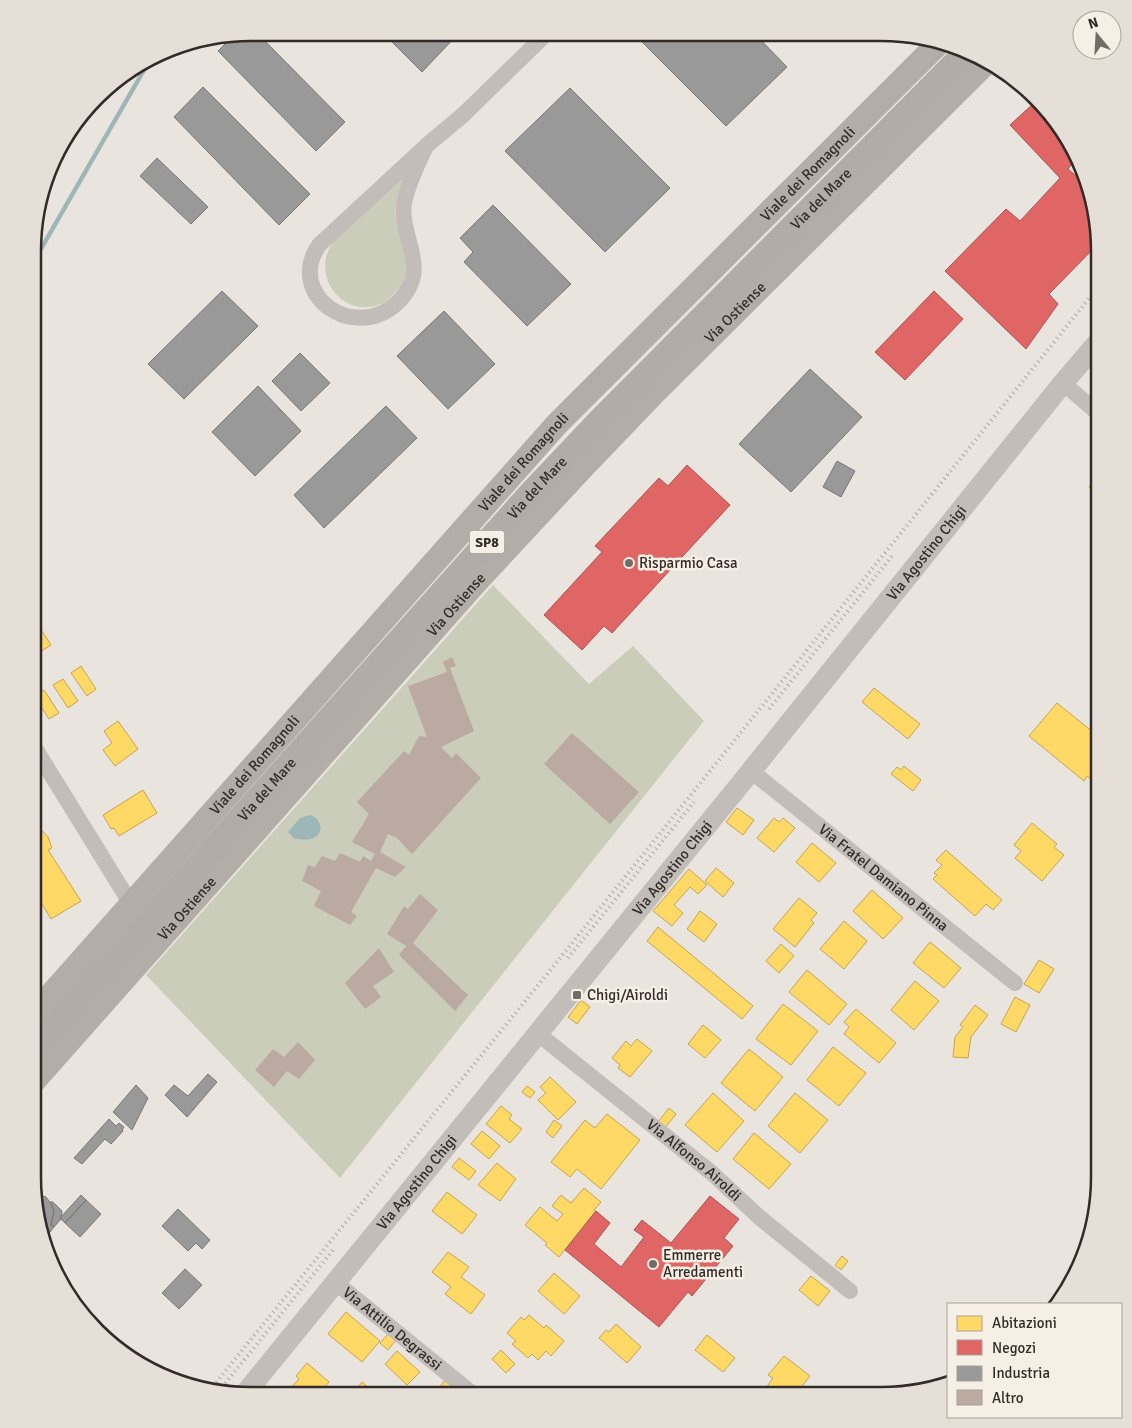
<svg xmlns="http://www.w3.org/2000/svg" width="1132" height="1428" font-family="Signika,sans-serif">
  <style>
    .green { fill: #cacdba }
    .water { fill: #9db7b8 }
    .homes { fill: #ffd966; stroke: #c2a553 }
    .shops { fill: #e06666; stroke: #ac5453 }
    .industry { fill: #999; stroke: #7a7877 }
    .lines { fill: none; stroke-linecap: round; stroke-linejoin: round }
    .stream { stroke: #9db7b8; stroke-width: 4.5 }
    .building { fill: #bbaaa2 }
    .minor { stroke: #c2bdb8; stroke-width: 16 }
    .tertiary { stroke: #c2bdb8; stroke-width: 21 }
    .secondary { stroke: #b3ada8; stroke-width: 24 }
    .primary { stroke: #b1aca7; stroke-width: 26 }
    .rail { stroke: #aaa6a2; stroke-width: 4; stroke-dasharray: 1 4; stroke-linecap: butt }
    .poi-dot { fill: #726c67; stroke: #f6efe6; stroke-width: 2 }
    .labels { text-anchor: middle; stroke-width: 5; stroke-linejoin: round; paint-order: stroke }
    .shield { fill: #f6efe6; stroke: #6d6660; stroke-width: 1 }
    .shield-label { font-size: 14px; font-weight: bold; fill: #322b27 }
    .street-label { font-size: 15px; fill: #322b27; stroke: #f6efe6 }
    .poi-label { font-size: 15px; fill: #322b27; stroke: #f6efe6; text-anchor: start }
    .rim { fill: none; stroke: #322b27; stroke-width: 2.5 }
  </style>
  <rect width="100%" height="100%" fill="#eae4de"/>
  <path class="green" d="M405,174C401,186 395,199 395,211C395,237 417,265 398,289C393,295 388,301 381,304C341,320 309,273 334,241Z
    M493,585L589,684L633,646L704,721L340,1178L146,975Z"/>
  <path class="water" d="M310,815C319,818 326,830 315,837C310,841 301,839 295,839L288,832L300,818Z"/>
  <path class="homes" d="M1099,474V496L1089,487Z
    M34,619L51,645L34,656Z
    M81,666L96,689L87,696L71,673Z
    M63,679L78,701L68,708L53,685Z
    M874,688L920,724L908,739L862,702Z
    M44,690L59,713L49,719L34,696Z
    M1057,703L1099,737V786L1087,776L1084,781L1029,736Z
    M118,721L138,749L115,766L103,750L112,743L104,731Z
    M904,766L921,780L913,791L891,774L897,767L901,770Z
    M143,790L157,813L119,836L114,828L111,829L103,815Z
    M737,808L754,820L743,835L726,822Z
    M774,818L779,822L783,818L795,828L774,852L757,838Z
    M33,821L48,837L52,848L48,850L81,901L51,919L33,889Z
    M1032,823L1057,844L1054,847L1064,855L1042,881L1015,858L1021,851L1014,845Z
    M812,843L836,863L819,882L796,862Z
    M946,850L1002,900L993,910L986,904L975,916L933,879L937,875L934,873L942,865L936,860Z
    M716,868L734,883L723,897L705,881Z
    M689,869L707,885L698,894L690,887L674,905L683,913L672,926L653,911Z
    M872,890L903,918L883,939L853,911Z
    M799,898L817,913L811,920L814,923L795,947L773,929Z
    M700,911L717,924L704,942L687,929Z
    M844,921L867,941L844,969L820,949Z
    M658,927L753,1006L742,1019L647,941Z
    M930,942L961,968L944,988L913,963Z
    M781,944L794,956L779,973L766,961Z
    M1039,960L1054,969L1039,993L1024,984Z
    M807,970L847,1004L829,1025L789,992Z
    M915,981L939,1001L914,1030L891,1010Z
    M1015,997L1030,1005L1016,1032L1001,1024Z
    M581,1000L590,1007L577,1024L568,1017Z
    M783,1004L818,1031L791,1065L756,1039Z
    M975,1005L988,1015L971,1037L968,1058L953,1057L955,1037L963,1027L960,1025Z
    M856,1009L896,1043L879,1063L844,1034L849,1027L844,1022Z
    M703,1025L721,1040L705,1058L688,1044Z
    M637,1039L652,1051L630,1077L618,1068L620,1065L612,1058L626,1041L631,1046Z
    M833,1047L866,1073L839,1106L807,1080Z
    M749,1049L783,1077L755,1111L721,1083Z
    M550,1077L576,1102L558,1120L538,1100L546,1093L540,1087Z
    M527,1086L535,1092L530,1098L522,1092Z
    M713,1093L744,1121L717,1152L685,1125Z
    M795,1093L828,1120L800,1153L768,1126Z
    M501,1106L512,1115L509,1119L522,1129L510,1143L486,1124Z
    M669,1108L676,1114L665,1128L658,1122Z
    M607,1114L640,1140L601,1189L577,1169L570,1177L551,1162L585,1120L595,1128Z
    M554,1120L562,1126L553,1138L546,1132Z
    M482,1131L500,1146L489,1159L471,1144Z
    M754,1133L791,1164L769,1189L733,1159Z
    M459,1158L476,1171L469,1180L452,1167Z
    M497,1163L516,1179L500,1201L478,1185Z
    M584,1188L601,1202L594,1210L596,1211L559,1257L545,1245L547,1243L525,1225L540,1207L557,1221L563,1214L552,1206L561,1195L571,1203Z
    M447,1192L477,1215L462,1234L432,1211Z
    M448,1252L469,1267L461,1277L485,1295L471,1314L445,1294L451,1287L432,1272Z
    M842,1256L848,1261L841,1270L835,1265Z
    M554,1273L580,1296L564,1314L538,1291Z
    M811,1276L830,1291L818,1306L799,1290Z
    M346,1312L380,1341L362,1362L328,1334Z
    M529,1315L544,1328L546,1325L564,1341L551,1356L546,1351L538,1360L532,1354L528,1358L512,1344L516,1341L507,1333L521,1317L524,1320Z
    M616,1324L641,1347L627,1363L599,1338L606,1330L609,1332Z
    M388,1334L396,1340L388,1350L380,1343Z
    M707,1335L735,1358L723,1372L695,1350Z
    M501,1350L515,1364L506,1373L492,1359Z
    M397,1351L420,1372L407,1385L385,1364Z
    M784,1356L810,1376L795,1395H775L766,1388L773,1378L768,1375Z
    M307,1363L329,1382L318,1395H295L289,1390L299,1379L296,1376Z
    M446,1379L454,1385L447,1394L439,1388Z
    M362,1382L375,1393L373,1395H352Z"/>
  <path class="shops" d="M1034,103L1070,142L1077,158L1068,169L1088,186L1092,194L1099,243L1049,294L1058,304L1026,349L945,271L1006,209L1020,221L1060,178L1010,125Z
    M934,291L963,319L905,380L875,352Z
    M687,465L730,505L612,633L604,626L582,650L544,615L602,552L595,546L659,478L668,486Z
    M710,1196L739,1219L724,1238L733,1246L692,1296L688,1292L659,1327L565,1250L596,1211L610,1223L594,1244L621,1267L644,1237L634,1230L642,1220L671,1243Z"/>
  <path class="industry" d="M257,33L345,122L316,151L218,51L232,37L235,40L241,34Z
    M383,33H459L422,72Z
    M644,34H755L787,67L726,126L639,39Z
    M203,87L310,194L279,225L174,117Z
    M570,88L670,188L605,252L505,151Z
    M157,158L208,207L191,224L140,176Z
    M493,205L571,284L527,326L464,262L473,252L460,238Z
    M222,291L258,326L184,399L148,364Z
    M444,311L495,364L448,409L397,356Z
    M300,353L330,383L301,411L272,381Z
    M810,369L862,417L791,492L739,444Z
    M258,386L301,431L255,476L212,432Z
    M386,406L417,438L324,528L294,495Z
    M837,461L855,471L841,497L823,487Z
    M208,1074L217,1082L187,1117L165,1095L174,1085L188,1096Z
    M136,1085L148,1098L132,1130L113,1112Z
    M109,1119L116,1126L119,1123L124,1127L122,1130L123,1131L111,1144L105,1139L82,1164L74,1158Z
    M35,1193L46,1197L52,1205L54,1211L51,1225L54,1227L43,1241L40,1234Z
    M81,1195L86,1200L65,1223L60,1218Z
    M86,1200L101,1214L80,1237L65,1223Z
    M50,1202H53L62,1211L61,1219L54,1227L51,1225L54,1211Z
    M178,1209L210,1240L202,1249L196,1243L188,1251L162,1226Z
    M185,1269L202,1285L179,1309L162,1293Z"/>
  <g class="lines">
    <path class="stream" d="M34,261L148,63"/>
  </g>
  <path class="building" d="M452,657L456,666L450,668L474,731L441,747L452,758L456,753L481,778L412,854L397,838L388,834L380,852L406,867L395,877L376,868L351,912L357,916L350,925L314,906L321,891L302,881L308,865L315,867L322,856L335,861L340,853L360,862L363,856L371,861L375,854L352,842L369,814L357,802L404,751L409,755L419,736L427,737L408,686L447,672L443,662Z
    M572,733L639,792L610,824L544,764Z
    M420,894L438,910L413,943L468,995L455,1011L399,955L406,946L387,934L404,906L408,909Z
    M379,948L394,972L373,986L381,997L365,1009L345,983Z
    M298,1042L315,1060L299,1079L287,1071L274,1087L255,1070L273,1049L284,1057Z"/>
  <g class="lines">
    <g class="minor">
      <path d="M426,146C418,164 408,183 404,203C399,240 433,268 397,303C354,343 285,295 319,245L426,146L463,115L547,33"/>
      <path d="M1063,383L1099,414"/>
      <path d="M33,745L131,904"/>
      <path id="s1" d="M751,771L1015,983"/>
      <path id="s2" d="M537,1033L713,1174L759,1217L850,1291"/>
      <path id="s3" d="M335,1282L474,1395"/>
    </g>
    <path class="tertiary" id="s4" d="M244,1395L751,771L1063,383L1099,341"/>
    <g class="secondary">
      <path id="s5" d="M33,1015L557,424L937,45"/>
      <path id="s6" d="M33,1082L477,581L583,467L655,392L986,63"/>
    </g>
    <path class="primary" id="s7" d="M33,1051L529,496L600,421L964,55"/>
    <path class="rail" d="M769,709L893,555
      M568,958L694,802
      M210,1390L548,973L1099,286
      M219,1391L333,1250"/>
  </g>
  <g class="poi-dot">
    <circle cx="629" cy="563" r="5"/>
    <rect x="572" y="990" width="10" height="10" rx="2.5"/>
    <circle cx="653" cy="1264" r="5"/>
  </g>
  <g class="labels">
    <rect class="shield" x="469.5" y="530.5" width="35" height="23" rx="4"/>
    <g class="shield-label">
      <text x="487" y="547">SP8</text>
    </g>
    <g class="street-label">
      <text dy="5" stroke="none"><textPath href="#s5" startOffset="1144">Viale dei Romagnoli</textPath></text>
      <text dy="5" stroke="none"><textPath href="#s7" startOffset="1161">Via del Mare</textPath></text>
      <text dy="5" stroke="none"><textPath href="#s6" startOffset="1042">Via Ostiense</textPath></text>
      <text dy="5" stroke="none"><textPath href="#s5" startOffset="739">Viale dei Romagnoli</textPath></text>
      <text dy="5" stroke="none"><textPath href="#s7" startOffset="756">Via del Mare</textPath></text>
      <text dy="5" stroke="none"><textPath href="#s4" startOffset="1084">Via Agostino Chigi</textPath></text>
      <text dy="5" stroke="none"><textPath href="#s6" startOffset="638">Via Ostiense</textPath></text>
      <text dy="5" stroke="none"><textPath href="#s5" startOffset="334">Viale dei Romagnoli</textPath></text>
      <text dy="5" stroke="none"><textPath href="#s7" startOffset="351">Via del Mare</textPath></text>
      <text dy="5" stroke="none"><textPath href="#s4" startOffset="679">Via Agostino Chigi</textPath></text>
      <text dy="5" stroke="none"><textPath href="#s1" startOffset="170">Via Fratel Damiano Pinna</textPath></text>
      <text dy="5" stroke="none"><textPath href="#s6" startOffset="232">Via Ostiense</textPath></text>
      <text dy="5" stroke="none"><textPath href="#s2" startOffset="202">Via Alfonso Airoldi</textPath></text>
      <text dy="5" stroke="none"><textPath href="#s4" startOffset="274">Via Agostino Chigi</textPath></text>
      <text dy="5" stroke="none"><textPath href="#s3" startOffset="74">Via Attilio Degrassi</textPath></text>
    </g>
    <g class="poi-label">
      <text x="639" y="568">Risparmio Casa</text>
      <text x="587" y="1000">Chigi/Airoldi</text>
      <text x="663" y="1260">Emmerre<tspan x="663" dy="17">Arredamenti</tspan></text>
    </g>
  </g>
  <path d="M0 0H1132V1428H0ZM251 41H881A210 210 0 0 1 1091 251V1177A210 210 0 0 1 881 1387H251A210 210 0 0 1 41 1177V251A210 210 0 0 1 251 41Z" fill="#e6dfd7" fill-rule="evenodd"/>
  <path class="rim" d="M251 41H881A210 210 0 0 1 1091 251V1177A210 210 0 0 1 881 1387H251A210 210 0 0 1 41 1177V251A210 210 0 0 1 251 41Z"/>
  <rect x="947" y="1303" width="175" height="115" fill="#f6efe6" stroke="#a8a19a"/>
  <rect x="957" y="1316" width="25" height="15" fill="#ffd966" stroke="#a8a19a"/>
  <text x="992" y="1328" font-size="15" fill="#322b27">Abitazioni</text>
  <rect x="957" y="1340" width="25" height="15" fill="#e06666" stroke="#a8a19a"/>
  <text x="992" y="1353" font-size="15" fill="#322b27">Negozi</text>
  <rect x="957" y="1366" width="25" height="15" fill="#999999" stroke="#a8a19a"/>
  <text x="992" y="1378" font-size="15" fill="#322b27">Industria</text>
  <rect x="957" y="1390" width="25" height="15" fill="#bbaaa2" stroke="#a8a19a"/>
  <text x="992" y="1403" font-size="15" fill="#322b27">Altro</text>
  <g transform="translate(1097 35) rotate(342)"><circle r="24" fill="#f6efe6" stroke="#a8a19a"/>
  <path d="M0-4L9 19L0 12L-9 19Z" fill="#726c67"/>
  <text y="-8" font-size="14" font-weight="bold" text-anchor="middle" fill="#322b27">N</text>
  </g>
</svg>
